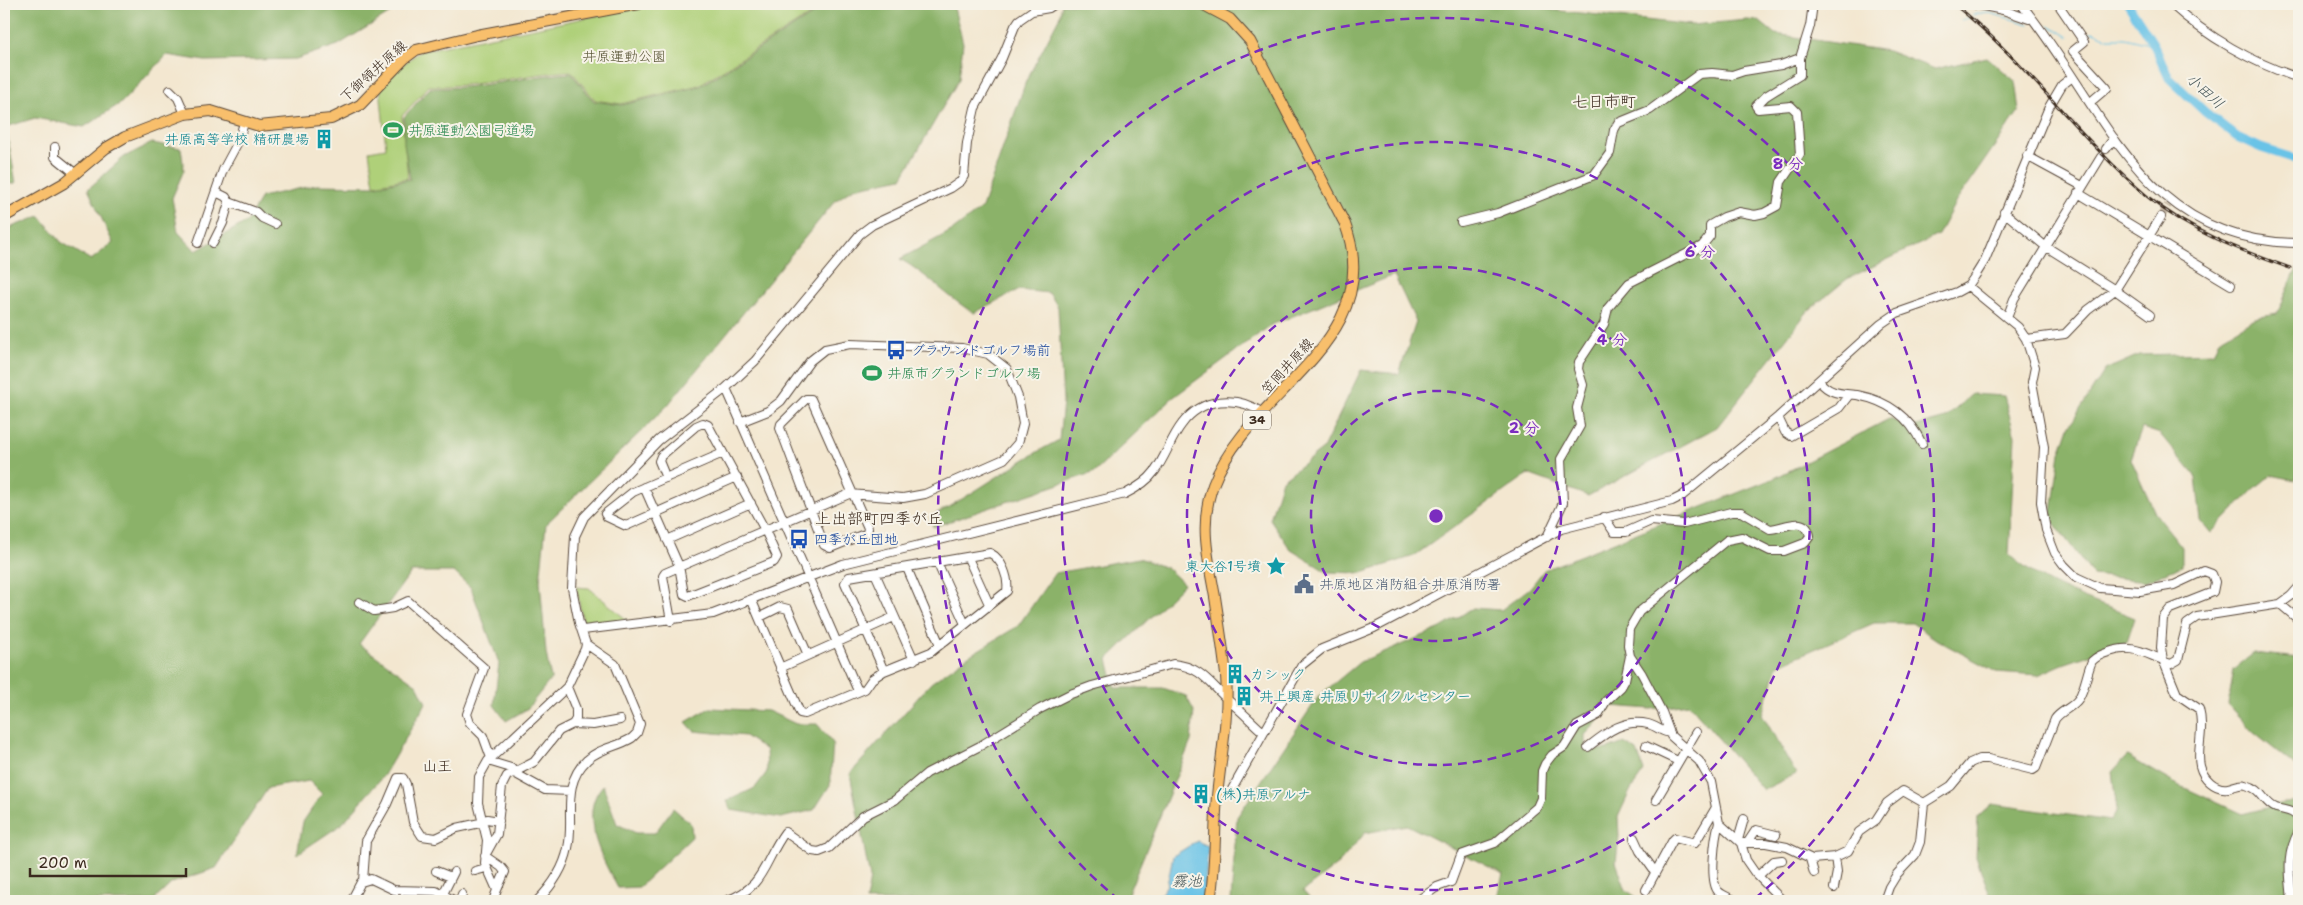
<svg xmlns="http://www.w3.org/2000/svg" width="2303" height="905" font-family="'Shantell Sans','Klee One',sans-serif">
  <style>
    .green { fill: #afd079; stroke: #757d4c }
    .forest { fill: #8bb269; stroke: #636e44 }
    .water { fill: #69c3e7; stroke: #527682 }
    .lines { fill: none; stroke-linecap: round; stroke-linejoin: round }
    .stream { stroke: #69c3e7; stroke-width: 1 }
    .river { stroke: #69c3e7; stroke-width: 9 }
    .minor-tunnel { stroke: #cec1ac; stroke-width: 8; stroke-dasharray: 8 4; stroke-linecap: butt }
    .minor-casing { stroke: #574639; stroke-width: 10 }
    .major-casing { stroke: #574639; stroke-width: 12 }
    .minor { stroke: #fff; stroke-width: 8 }
    .major { stroke: #f8bf6c; stroke-width: 10 }
    .rail-casing { stroke: #3b2a1e; stroke-width: 3 }
    .rail { stroke: #f7f3e8; stroke-width: 1; stroke-dasharray: 4; stroke-linecap: butt }
    .ring { fill: none; stroke: #7b2cbf; stroke-width: 2.5; stroke-dasharray: 9 6 }
    .labels { text-anchor: middle; stroke-width: 4; stroke-linejoin: round; paint-order: stroke }
    .shield { fill: #f7f3e8; stroke: #73665b; stroke-width: 1 }
    .shield-label { font-size: 12px; font-weight: bold; fill: #3b2a1e }
    .park-label { font-size: 14px; fill: #585435; stroke: #f7f3e8 }
    .street-label { font-size: 14px; fill: #3b2a1e; stroke: #f7f3e8 }
    .leisure-label { font-size: 14px; fill: #27864d; stroke: #f7f3e8; text-anchor: start }
    .culture-label { font-size: 14px; fill: #0d838f; stroke: #f7f3e8; text-anchor: start }
    .transit-label { font-size: 14px; fill: #164399; stroke: #f7f3e8; text-anchor: start }
    .service-label { font-size: 14px; fill: #4e5e75; stroke: #f7f3e8; text-anchor: start }
    .water-label { font-size: 15px; font-style: italic; fill: #49585a; stroke: #f7f3e8 }
    .neighbourhood-label { font-size: 15px; fill: #3b2a1e; stroke: #f7f3e8 }
    .quarter-label { font-size: 16px; fill: #3b2a1e; stroke: #f7f3e8 }
    .centre { fill: #7b2cbf; stroke: #f7f3e8; stroke-width: 2.5 }
    .ring-label { font-size: 15px; text-anchor: middle; font-weight: bold; fill: #7b2cbf; stroke: #f7f3e8; stroke-width: 4; stroke-linejoin: round; paint-order: stroke }
  </style>
  <rect width="100%" height="100%" fill="#f7f3e8"/>
  <filter id="ink" filterUnits="userSpaceOnUse"><feTurbulence type="fractalNoise" baseFrequency=".02" numOctaves="2"/><feDisplacementMap in="SourceGraphic" scale="10" xChannelSelector="R" yChannelSelector="G"/><feConvolveMatrix kernelMatrix="1 2 1 2 8 2 1 2 1" color-interpolation-filters="sRGB"/></filter>
  <filter id="wash" filterUnits="userSpaceOnUse"><feTurbulence type="fractalNoise" baseFrequency=".0096" numOctaves="4" result="noise"/><feDisplacementMap in="SourceGraphic" scale="20" xChannelSelector="R" yChannelSelector="G"/><feGaussianBlur stdDeviation="1.12" result="paint"/><feColorMatrix in="noise" values="0 0 0 0 0 0 0 0 0 0 0 0 0 0 0 0 0 1.4 0 .05"/><feComposite in="paint" operator="in"/></filter>
  <g filter="url(#wash)">
    <rect width="100%" height="100%" fill="#f3e7d0"/>
    <path class="green" d="M654,4H827L699,85L621,104L595,100L571,71C524,74 477,88 429,86L402,116L408,178L374,185L369,151L386,148L380,88L399,67L421,51Z
      M576,587L589,588L627,620L587,625L583,622Z"/>
    <path class="forest" d="M4,4H405L338,45L296,59L205,61L167,55L121,103L84,127L35,118L6,127L16,183L4,185Z
      M829,4H953L963,43L959,79L902,178L854,188L835,201L667,406L546,524L540,581L546,653L551,679L527,709L506,721L494,705L499,663L471,588L454,572H411L359,644L417,685L426,703L384,775L342,824L297,854L303,822L322,794L309,781L268,788L216,868L172,883L153,901H5L4,230L40,216L61,242L91,260L113,243L88,189L124,157L152,143L181,148L184,170L172,198L178,232L196,251L248,221L261,197L316,185L375,186L410,179L404,143V117L430,88C477,90 524,76 571,73L594,101L622,105L700,86Z
      M1062,4H1532L1552,10L1692,25L1747,20L1759,21L1775,34L1888,51L1935,69L1987,57L2015,81L2019,111L1955,203L1938,235L1847,279L1808,311L1717,427L1588,496L1528,474L1414,556L1362,573L1327,572L1291,550L1270,519L1282,480L1323,449L1361,370L1399,374L1416,322L1394,275L1271,325L1171,399L1095,472L933,527L930,517C975,494 1014,463 1059,440L1063,402L1058,307L1049,293L1018,290L974,313C948,298 927,274 900,259L953,230L982,208L1026,81L1059,18Z
      M2299,264V455L2296,480L2271,475L2254,489L2211,533L2201,521L2196,477L2160,434L2142,428L2131,459L2155,513L2182,547V566L2145,581L2093,575L2051,519L2060,453L2069,427L2105,370L2139,355L2213,353L2219,339L2255,318L2277,314Z
      M1972,394L2004,396L2015,436L2009,555C2045,587 2091,600 2135,618L2127,642L2063,664L2038,675L1996,672L1937,640L1912,623H1874L1778,665L1762,714L1796,774L1763,790L1689,704L1651,709L1612,706L1585,735V751L1608,749L1624,743L1637,751L1644,771L1630,791L1618,817L1619,836L1616,862L1626,890L1642,901H1496L1503,874L1407,825L1365,833L1339,863L1303,891L1312,901H1231L1237,817L1319,696L1360,662L1441,628L1473,608L1501,610L1530,588L1544,570L1775,478L1889,419L1913,427L1946,418Z
      M1139,558L1167,568L1184,584L1108,659L1115,688H1163L1186,696L1194,711L1191,741L1125,901H866L870,878L850,774L931,683L967,657L1018,626L1055,573Z
      M2254,653L2299,658V769L2253,732L2228,705L2234,669Z
      M710,708L768,711L796,724H817L833,743L830,785L814,810L781,818L731,810L727,801L755,788L767,772L766,750L745,736L694,731L686,722Z
      M2127,756L2172,782L2242,814L2299,800V901H1987L1990,895L1976,857L1978,817L1992,804L2111,821L2117,810L2112,772Z
      M603,785L617,824L636,833H655L673,808L691,824L692,837L639,887L618,888C602,859 577,814 603,785Z"/>
    <path class="water" d="M1197,841L1208,846L1204,901H1156L1167,885L1173,856Z"/>
    <g class="lines">
      <path class="stream" d="M1973,15L1986,12L2029,24
        M1961,20L1969,18
        M2049,25L2069,37
        M2088,33L2093,32L2108,38H2125L2154,45"/>
      <path class="river" d="M2128,4L2154,45L2169,78L2205,112L2237,137L2261,148L2299,160"/>
    </g>
  </g>
  <g filter="url(#ink)">
    <g class="lines">
      <path class="minor-tunnel" d="M2161,217L2168,205"/>
      <defs>
        <path id="minor" d="M1974,4L2003,10L2029,19L2032,18
          M2021,4C2105,106 2140,243 2299,243
          M2058,4L2084,42L2073,51L2107,88L2094,99
          M2171,4C2207,37 2253,63 2299,78
          M2295,77L2299,61
          M170,90L178,98L185,114
          M55,147V157L76,174
          M2106,149L2114,138
          M2027,156L2082,186
          M2078,193L2231,285
          M229,202L256,212L262,218L275,224
          M2004,212L2045,246L2115,290L2150,315
          M1461,222L1498,213L1594,175L1610,153L1614,130L1618,123L1650,110L1699,74L1712,73L1732,75L1744,71L1781,65L1800,58
          M198,243L223,170L238,142L244,123
          M213,243L223,223L229,202L226,197L216,192
          M1968,286L2018,327L2026,339L2035,367L2032,382L2044,447L2041,502L2046,530L2055,553L2064,565L2076,577L2100,588L2140,591L2174,585L2204,571L2212,574L2215,582L2213,592L2170,609L2163,618L2161,648L2163,660L2177,694L2199,709C2205,730 2196,750 2200,766C2203,778 2215,790 2228,788C2234,787 2240,783 2246,785C2263,789 2263,803 2276,808C2286,811 2293,810 2299,819
          M2007,318L2014,299L2101,157
          M2026,339L2065,334L2088,310L2115,290L2161,217
          M1819,381C1831,395 1841,393 1857,395C1888,401 1909,416 1922,444
          M726,388L858,691
          M806,399H811L868,528L867,533L830,548L824,545L780,428L781,424Z
          M1778,417L1785,432L1791,436L1839,408L1849,395
          M723,453L633,492L605,514L607,517L626,526L737,477
          M644,487L679,566L684,594L688,596L774,562L777,557L765,530L708,425L703,423L696,426L661,456L659,461L666,478
          M1604,517L1614,532H1626L1651,521L1684,524L1731,512H1741L1770,529C1785,528 1806,514 1810,536L1805,543L1784,551H1770L1742,537L1727,540L1639,612L1629,629L1628,645L1630,656L1642,674L1662,712L1671,736L1699,761L1711,782L1719,823L1741,843L1746,860L1755,873L1783,901
          M1547,537L1563,503L1561,459L1580,426L1577,408L1583,385L1578,369L1579,362L1604,324L1608,308L1629,283L1702,246L1710,236V225L1724,217L1739,212L1755,215L1764,213L1777,206L1781,182L1800,154L1797,112L1791,106L1758,109L1756,106L1766,96L1800,75V58L1810,26L1813,4
          M667,540L751,503
          M968,558L989,604
          M937,562L965,624
          M907,568L940,645
          M875,573L914,660
          M752,601L800,713L805,714L865,689L872,679L884,671L931,652L1007,591C1009,578 1002,559 990,553L849,577L845,583L884,671
          M359,602L374,611L393,608L408,601L484,668L467,714L470,723L483,736L491,758
          M2280,604L2299,620
          M760,617L780,607L788,609L808,655
          M671,621L663,576L665,573L849,494L903,498L925,494L1004,459L1018,443L1023,424L1018,397L1007,369L988,354L962,348L850,344L825,349L810,361L781,401L768,411L740,422
          M583,630L713,614L843,564L1125,494C1137,488 1147,482 1155,471C1166,456 1171,438 1182,424C1202,397 1237,395 1263,413
          M2165,662L2171,664L2178,660L2187,624L2197,617L2280,604L2291,596L2299,587
          M780,668L894,617
          M573,724L593,725L620,720
          M1646,746L1678,761
          M1588,747C1606,733 1624,718 1648,724C1656,726 1662,732 1670,733
          M488,761L511,768L516,774L545,790L571,791
          M1217,796L1230,793L1302,665L1322,649L1374,628L1561,529L1672,501L1682,496L1778,417L1881,324L1897,313L1957,292L1968,286L1975,276L1985,260L2049,107L2062,85L2071,78
          M1656,800L1696,732
          M1924,803L1951,786L1970,763L1979,759H1988L2033,770L2036,768L2055,719C2061,710 2073,708 2079,698C2085,688 2087,672 2092,661C2097,656 2102,654 2109,652C2131,644 2142,652 2163,660
          M1719,823C1715,836 1709,881 1718,891C1722,895 1730,898 1736,901
          M1634,838L1640,851L1655,872
          M1738,840L1744,819
          M1748,842L1756,830L1776,835
          M1741,843H1766L1787,847L1812,859L1835,857L1848,851L1859,832L1876,820L1887,803L1903,791L1924,803
          M487,852L497,834L502,786L507,776L534,762L559,731L573,724L576,719V709L567,687
          M485,856L501,867L505,872L497,890
          M1810,859L1814,873
          M436,871L451,877
          M475,871L486,868
          M1758,876L1774,861L1782,860
          M363,881L366,841L387,804L398,778H403L406,784L413,822L422,836L436,838L457,828L480,823L487,819L499,821
          M1834,888L1837,872L1835,857
          M1646,890L1673,840L1675,838L1695,843L1715,809
          M443,894L454,872
          M351,901L361,882L371,879L394,890L436,891L455,901
          M460,901L462,894
          M493,901L497,890L485,863L487,840L478,803L479,777L488,761L567,687L585,649L586,644L579,623L572,588L575,536L584,517L659,440L726,388L755,361L860,234L872,225L951,188L961,181L964,176L967,143L975,108L1002,58L1015,26L1019,20L1032,11L1049,8L1055,4
          M537,901C551,887 564,868 568,848C575,819 560,785 587,760C599,748 618,747 632,738L637,733L640,724L615,664L586,644
          M725,901C765,888 763,862 785,832L812,851L819,852L829,848L863,816L895,800L927,773L980,746L1040,709L1068,695L1092,686L1173,664C1202,667 1209,683 1228,700C1240,710 1251,721 1263,732
          M1417,901L1437,887L1451,882L1461,855L1495,843L1537,807L1541,798L1542,771L1545,764L1552,755L1564,747L1577,726L1598,715L1606,701L1621,687L1625,680L1630,656
          M1884,901L1889,887L1897,874L1915,855L1920,842L1924,803
          M2292,901C2290,873 2285,857 2299,831"/>
        <path id="major" d="M1202,4L1230,19L1250,41L1345,224C1389,343 1248,390 1213,485C1199,523 1208,558 1215,597C1219,623 1223,649 1226,675C1229,716 1221,756 1217,796C1214,831 1216,866 1210,901
          M4,217L64,183L106,148L125,137L185,114L211,111L259,126L331,119L360,105L404,59L416,50L477,35L639,4"/>
      </defs>
      <use href="#minor" class="minor-casing"/>
      <use href="#major" class="major-casing"/>
      <use href="#minor" class="minor"/>
      <use href="#major" class="major"/>
      <defs>
        <path id="rail" d="M1954,4C2026,61 2078,138 2148,197C2190,232 2240,250 2290,268"/>
      </defs>
      <use href="#rail" class="rail-casing"/>
      <use href="#rail" class="rail"/>
    </g>
  </g>
  <g class="ring">
    <circle cx="1436" cy="516" r="125"/>
    <circle cx="1436" cy="516" r="249"/>
    <circle cx="1436" cy="516" r="374"/>
    <path d="M1119 900A498 498 0 1 1 1753 900"/>
  </g>
  <defs>
    <symbol id="stadium-bare" viewBox="-9 -9 18 18"><path d="M0-5a6.5 5 0 1 0 0 10a6.5 5 0 1 0 0-10ZM-3.5-1.8h7v3.6h-7Z" fill="#2e9e5b" stroke="#f7f3e8" stroke-width="2.5" paint-order="stroke"/></symbol>
    <symbol id="building-bare" viewBox="-9 -9 18 18"><path d="M-4-6H4V6H1V3H-1V6H-4ZM-2.5-4.3h1.7v1.8h-1.7ZM.8-4.3h1.7v1.8H.8ZM-2.5-1h1.7V.8h-1.7ZM.8-1h1.7V.8H.8Z" fill="#0f9aa8" stroke="#f7f3e8" stroke-width="2.5" paint-order="stroke"/></symbol>
    <symbol id="bus-bare" viewBox="-9 -9 18 18"><path d="M-5-6H5V4H4V6H2V4H-2V6H-4V4H-5ZM-3.5-4V0h7V-4ZM-3.5 1.2v1.5H-2V1.2ZM2 1.2v1.5H3.5V1.2Z" fill="#1a4fb4" stroke="#f7f3e8" stroke-width="2.5" paint-order="stroke"/></symbol>
    <symbol id="sight-bare" viewBox="-9 -9 18 18"><path d="M0-6L1.8-2.2L6-1.7L2.9 1.2L3.7 5.4L0 3.3L-3.7 5.4L-2.9 1.2L-6-1.7L-1.8-2.2Z" fill="#0f9aa8" stroke="#f7f3e8" stroke-width="2.5" paint-order="stroke"/></symbol>
    <symbol id="civic-bare" viewBox="-9 -9 18 18"><path d="M-.6-6.5H3V-4.5H.6V-3L4-1V1h2V6H-6V1h2V-1L-.6-3ZM-1.2 2.5V6h2.4V2.5Z" fill="#5c6f8a" stroke="#f7f3e8" stroke-width="2.5" paint-order="stroke"/></symbol>
  </defs>
  <g fill-rule="evenodd">
    <use href="#stadium-bare" x="379" y="116" width="28" height="28"/>
    <use href="#building-bare" x="310" y="125" width="28" height="28"/>
    <use href="#bus-bare" x="882" y="336" width="28" height="28"/>
    <use href="#stadium-bare" x="858" y="359" width="28" height="28"/>
    <use href="#bus-bare" x="785" y="525" width="28" height="28"/>
    <use href="#sight-bare" x="1262" y="552" width="28" height="28"/>
    <use href="#civic-bare" x="1290" y="570" width="28" height="28"/>
    <use href="#building-bare" x="1221" y="660" width="28" height="28"/>
    <use href="#building-bare" x="1230" y="682" width="28" height="28"/>
    <use href="#building-bare" x="1187" y="780" width="28" height="28"/>
  </g>
  <g class="labels">
    <rect class="shield" x="1243" y="410.5" width="28" height="19" rx="4"/>
    <g class="shield-label">
      <text x="1257" y="424">34</text>
    </g>
    <g class="park-label">
      <text x="624" y="61">井原運動公園</text>
    </g>
    <g class="street-label">
      <text transform="translate(373 71) rotate(-42)" y="5">下御領井原線</text>
      <text transform="translate(1287 366) rotate(-48)" y="5">笠岡井原線</text>
    </g>
    <g class="leisure-label">
      <text x="408" y="135">井原運動公園弓道場</text>
      <text x="887" y="378">井原市グランドゴルフ場</text>
    </g>
    <g class="culture-label">
      <text x="309" y="144" text-anchor="end">井原高等学校 精研農場</text>
      <text x="1261" y="571" text-anchor="end">東大谷1号墳</text>
      <text x="1250" y="679">カシック</text>
      <text x="1259" y="701">井上興産 井原リサイクルセンター</text>
      <text x="1216" y="799">(株)井原アルナ</text>
    </g>
    <g class="transit-label">
      <text x="911" y="355">グラウンドゴルフ場前</text>
      <text x="814" y="544">四季が丘団地</text>
    </g>
    <g class="service-label">
      <text x="1319" y="589">井原地区消防組合井原消防署</text>
    </g>
    <g class="water-label">
      <text transform="translate(2205 91) rotate(42)" y="5">小田川</text>
      <text x="1187" y="886">霧池</text>
    </g>
    <g class="neighbourhood-label">
      <text x="437" y="771">山王</text>
    </g>
    <g class="quarter-label">
      <text x="1604" y="107">七日市町</text>
      <text x="879" y="524">上出部町四季が丘</text>
    </g>
  </g>
  <circle cx="1436" cy="516" r="8" class="centre"/>
  <g class="ring-label">
    <text x="1788" y="169">8 分</text>
    <text x="1700" y="257">6 分</text>
    <text x="1612" y="345">4 分</text>
    <text x="1524" y="433">2 分</text>
  </g>
  <rect width="2303" height="905" fill="none" stroke="#f7f3e8" stroke-width="20"/>
  <path d="M30 868v8h156v-8" fill="none" stroke="#3b2a1e" stroke-width="2.5"/>
  <text x="38" y="868" font-size="15" fill="#3b2a1e" stroke="#f7f3e8" stroke-width="4" paint-order="stroke">200 m</text>
</svg>
